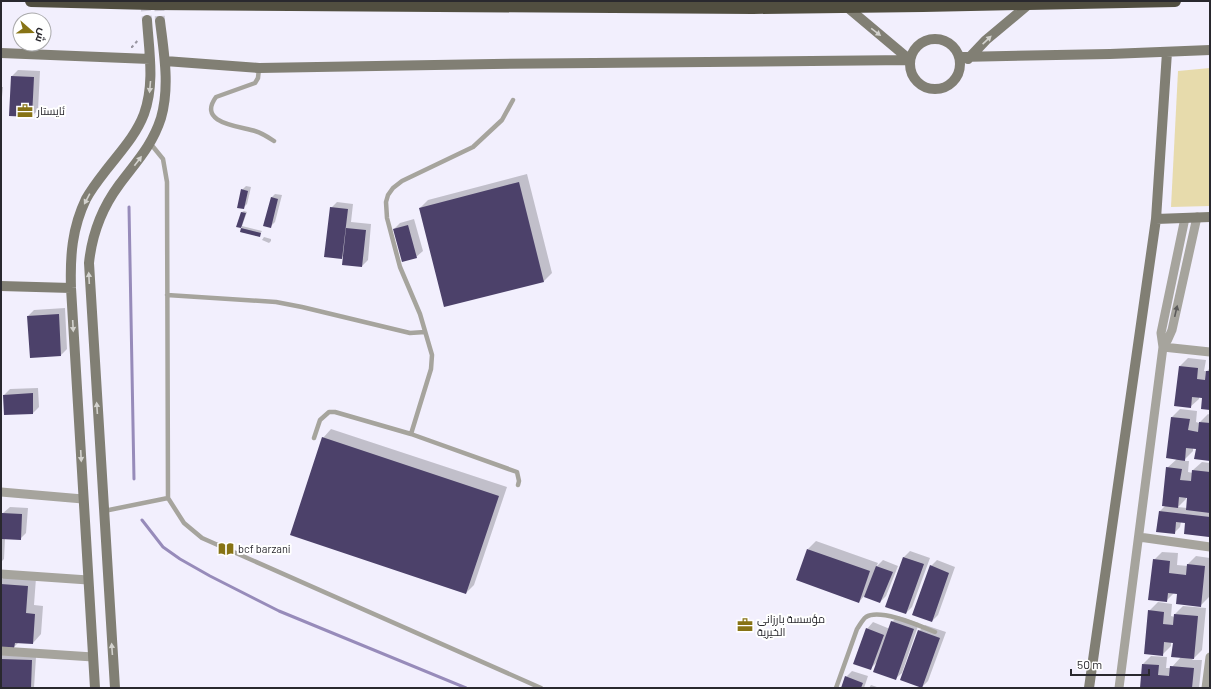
<svg xmlns="http://www.w3.org/2000/svg" width="1211" height="689" font-family="Barlow,Cairo,sans-serif">
  <style>
    .green { fill: #e7dbac }
    .shadow { fill: #0003; fill-rule: evenodd }
    .lines { fill: none; stroke-linecap: round; stroke-linejoin: round }
    .stream { stroke: #978bba; stroke-width: 3 }
    .building { fill: #4c416a }
    .secondary-tunnel { stroke: #cac7d4; stroke-width: 10; stroke-dasharray: 10 5; stroke-linecap: butt }
    .path { stroke: #9a97a2; stroke-width: 2; stroke-dasharray: 3 3; stroke-linecap: butt }
    .lane { stroke: #a6a49d; stroke-width: 4.5 }
    .street { stroke: #a6a49d; stroke-width: 9 }
    .secondary { stroke: #817f74; stroke-width: 10 }
    .highway { stroke: #514e40; stroke-width: 12 }
    .oneway { fill: #d3d2ce }
    .oneway2 { fill: #5b5a5a }
    .labels { text-anchor: middle; stroke-width: 4; stroke-linejoin: round; paint-order: stroke }
    .poi-label { font-size: 11px; fill: #29282e; stroke: #fff; text-anchor: start }
  </style>
  <rect width="100%" height="100%" fill="#f2effd"/>
  <path class="green" d="M1210,68V206L1171,207L1178,71Z"/>
  <path class="shadow" d="M18,70L40,71L38,110L32,116L10,115L12,76Z
    M1,87H3L1,107Z
    M527,174L552,273L544,281L445,306L420,208L428,200Z
    M246,186L251,187L247,204L243,208L242,190Z
    M275,194L282,195L275,222L271,226V198Z
    M337,202L353,204L351,222L371,224L368,260L362,266L344,255L341,258L331,208Z
    M244,211L247,212L242,226L262,231L259,236L241,232L242,227L238,226L242,212Z
    M414,219L423,251L416,257L394,229L400,223Z
    M264,237L271,239V241L269,243L262,240Z
    M65,308L67,349L61,355L28,316L34,310Z
    M1188,358L1206,360L1204,371H1207L1210,368V409L1203,397L1199,396V399L1190,407L1180,366Z
    M38,388L39,407L33,413L5,414L4,395L10,389Z
    M1180,409L1197,411L1196,422L1199,423L1208,414L1210,415V460L1197,448H1193V451L1183,461H1189L1188,472L1193,473V470L1202,462L1210,463V535L1209,536L1187,522H1181L1180,527L1174,533L1160,511L1165,506L1167,468L1177,459L1172,417ZM1186,497H1189L1187,508L1178,507L1186,499Z
    M331,429L507,487L474,585L466,593L323,438Z
    M10,507L28,508L26,533L20,539H5L4,559L1,562V535H2L3,513Z
    M816,541L878,563L876,567L883,560L898,566L886,596L880,602L864,596L859,602L808,549Z
    M910,551L930,558L912,607L906,613L886,606L904,557Z
    M1162,552L1178,553L1177,565L1188,566V564L1196,556L1210,558V584L1209,597L1200,606L1179,593L1175,592L1166,601L1154,560Z
    M937,560L955,567L938,615L932,621L931,566Z
    M5,576L36,578L34,605L43,606L41,634L33,643L19,642L14,647L1,646V580Z
    M1158,602L1172,604L1171,616L1175,617V614L1183,606L1206,608L1202,650L1192,660H1202L1199,688H1141L1143,664L1151,656L1167,657L1166,668H1171L1181,657L1174,642H1171V646L1162,655L1149,611Z
    M898,616L919,623L902,673L895,679L878,661L870,669L867,629L873,622L890,629L892,622Z
    M925,625L946,632L928,681L922,687L919,631Z
    M1,655L36,657L34,688H1Z
    M852,671L868,676L864,688H842L846,677Z
    M871,685L880,688H869Z"/>
  <g class="lines">
    <path class="stream" d="M129,207L134,479
      M142,520L163,547L180,559L210,576L279,611L466,688"/>
  </g>
  <path class="building" d="M11,76L34,77L32,117L9,116Z
    M519,182L544,282L444,307L419,208Z
    M241,189L248,191L244,209L237,208Z
    M271,197L278,199L271,228L263,226Z
    M330,207L348,209L342,259L324,257Z
    M241,212L246,213L241,228L236,227Z
    M408,225L417,258L402,262L393,229Z
    M241,228L261,233L260,237L240,232Z
    M346,228L366,230L362,267L342,265Z
    M59,314L61,356L30,358L27,316Z
    M1179,366L1198,368L1197,379L1205,380L1206,371H1210V410L1201,409L1202,398L1192,397L1191,408L1174,406Z
    M33,393V414L4,415L3,395Z
    M1171,417L1190,419L1188,430L1198,432L1199,422L1210,423V461L1194,459L1196,449L1186,448L1185,461L1166,458Z
    M322,437L499,496L466,594L290,535Z
    M1166,467L1182,469L1180,480L1191,481L1192,470L1210,472V513L1186,510L1187,498L1179,497L1178,508L1162,506Z
    M1159,511L1210,517L1209,537L1184,534L1185,523L1176,522L1175,534L1156,532Z
    M2,513L22,514L21,540L1,539Z
    M807,549L870,571L859,603L796,580Z
    M903,557L924,564L906,614L885,607Z
    M1153,559L1170,561L1169,573L1186,575L1187,564L1205,566L1201,607L1176,604L1177,594L1168,593L1167,602L1148,600Z
    M930,565L949,573L932,622L912,615Z
    M876,566L893,572L880,603L864,597Z
    M1,584L28,586L26,613L35,614L33,644L15,643L14,648L1,647Z
    M1148,610L1164,612L1163,624L1173,625L1174,614L1198,616L1194,659L1171,657L1173,643L1164,642L1163,656L1144,654Z
    M891,621L914,629L896,680L873,672Z
    M866,628L884,635L871,670L853,664Z
    M918,630L940,638L922,688L900,680Z
    M1,659L32,660L31,688H1Z
    M1142,664L1159,665L1158,675L1169,676L1170,666L1194,668L1192,688H1140Z
    M845,676L863,683L861,688H841Z"/>
  <g class="lines">
    <path class="secondary-tunnel" d="M145,1L147,20
      M159,1L160,21"/>
    <path class="path" d="M131,47H132L139,39"/>
    <path class="lane" d="M259,68L258,78L255,83L216,97C197,123 238,126 255,131C262,133 268,137 274,141
      M150,143L163,159L167,182L168,498L184,523L202,538L541,688
      M167,295L276,302L302,307L410,333L425,332
      M411,434L431,369L432,355L420,314L400,267L387,218L386,202L388,195L393,188L402,181L473,147L502,120L513,100
      M314,438L320,420L329,412H335L411,434L517,472L519,481L518,485
      M104,511L168,498
      M836,688L857,629C860,625 862,620 866,617C880,608 920,626 935,632"/>
    <path class="street" d="M1163,347L1168,339L1172,330L1197,217
      M1163,347L1210,352
      M1,492L83,499
      M1139,537L1210,547
      M1,574L88,580
      M1,651L93,657
      M1119,688L1163,347L1161,333L1185,218
      M1206,688L1210,657"/>
    <path class="secondary" d="M847,7L910,60
      M910 64a25 25 0 1 1 50 0a25 25 0 1 1-50 0Z
      M1,53L150,59
      M959,57L1110,54L1210,50
      M968,59L986,40L1029,4
      M165,61L259,68L493,64L910,60
      M1156,219L1210,217
      M1,286L71,288
      M95,688L71,288C70,256 72,228 86,199C92,188 100,178 107,169C121,151 136,135 144,114C155,84 149,51 147,20
      M115,688L89,263C92,234 102,208 119,185C136,162 152,146 161,118C170,86 164,54 160,21
      M1089,688L1156,219L1167,52"/>
    <path class="highway" d="M31,1L151,4L753,8L923,6L1175,1"/>
  </g>
  <defs><path id="oneway-solid" d="M-6-.8H1V-3.2L6.5 0L1 3.2V.8H-6Z"/></defs>
  <g class="oneway">
    <use href="#oneway-solid" transform="translate(876 32) rotate(37)"/>
    <use href="#oneway-solid" transform="translate(987 40) rotate(-43)"/>
    <use href="#oneway-solid" transform="translate(150 87) rotate(95)"/>
    <use href="#oneway-solid" transform="translate(138 161) rotate(-53)"/>
    <use href="#oneway-solid" transform="translate(87 199) rotate(118)"/>
    <use href="#oneway-solid" transform="translate(89 278) rotate(-93)"/>
    <use href="#oneway-solid" transform="translate(73 326) rotate(87)"/>
    <use href="#oneway-solid" transform="translate(97 408) rotate(-94)"/>
    <use href="#oneway-solid" transform="translate(81 456) rotate(87)"/>
    <use href="#oneway-solid" transform="translate(112 649) rotate(-94)"/>
  </g>
  <use class="oneway2" href="#oneway-solid" transform="translate(1176 311) rotate(-77)"/>
  <defs>
    <symbol id="office-bare" viewBox="-9 -9 18 18"><path d="M-6-3h4V-5.5h4V-3h4V5H-6ZM-1-4.5V-3h2v-1.5ZM-6 0V1H6V0Z" fill="#877315" stroke="#fff" stroke-width="2.5" paint-order="stroke"/></symbol>
    <symbol id="library-bare" viewBox="-9 -9 18 18"><path d="M-6-4Q-3-5.5-.7-3.5V5Q-3 3-6 4ZM6-4Q3-5.5 .7-3.5V5Q3 3 6 4Z" fill="#877315" stroke="#fff" stroke-width="2.5" paint-order="stroke"/></symbol>
  </defs>
  <g fill-rule="evenodd">
    <use href="#office-bare" x="14" y="100" width="22" height="22"/>
    <use href="#library-bare" x="215" y="538" width="22" height="22"/>
    <use href="#office-bare" x="734" y="614" width="22" height="22"/>
  </g>
  <g class="labels">
    <g class="poi-label">
      <text x="37" y="115">ئایستار</text>
      <text x="238" y="553">bcf barzani</text>
      <text x="757" y="623">مؤسسة بارزانی<tspan x="757" dy="13">الخیریة</tspan></text>
    </g>
  </g>
  <rect width="1211" height="689" fill="none" stroke="#29282e" stroke-width="4"/>
  <g transform="translate(32 32) rotate(110)"><circle r="19" fill="#ffffff" stroke="#a9a9ab"/>
  <path d="M0-3L7 15L0 10L-7 15Z" fill="#877315"/>
  <text y="-6" font-size="11" font-weight="bold" text-anchor="middle" fill="#29282e">ش</text>
  </g>
  <path d="M1071 669v6h78v-6" fill="none" stroke="#29282e" stroke-width="2"/>
  <text x="1077" y="669" font-size="12" fill="#29282e" stroke="#ffffff" stroke-width="3" paint-order="stroke">50 m</text>
</svg>
